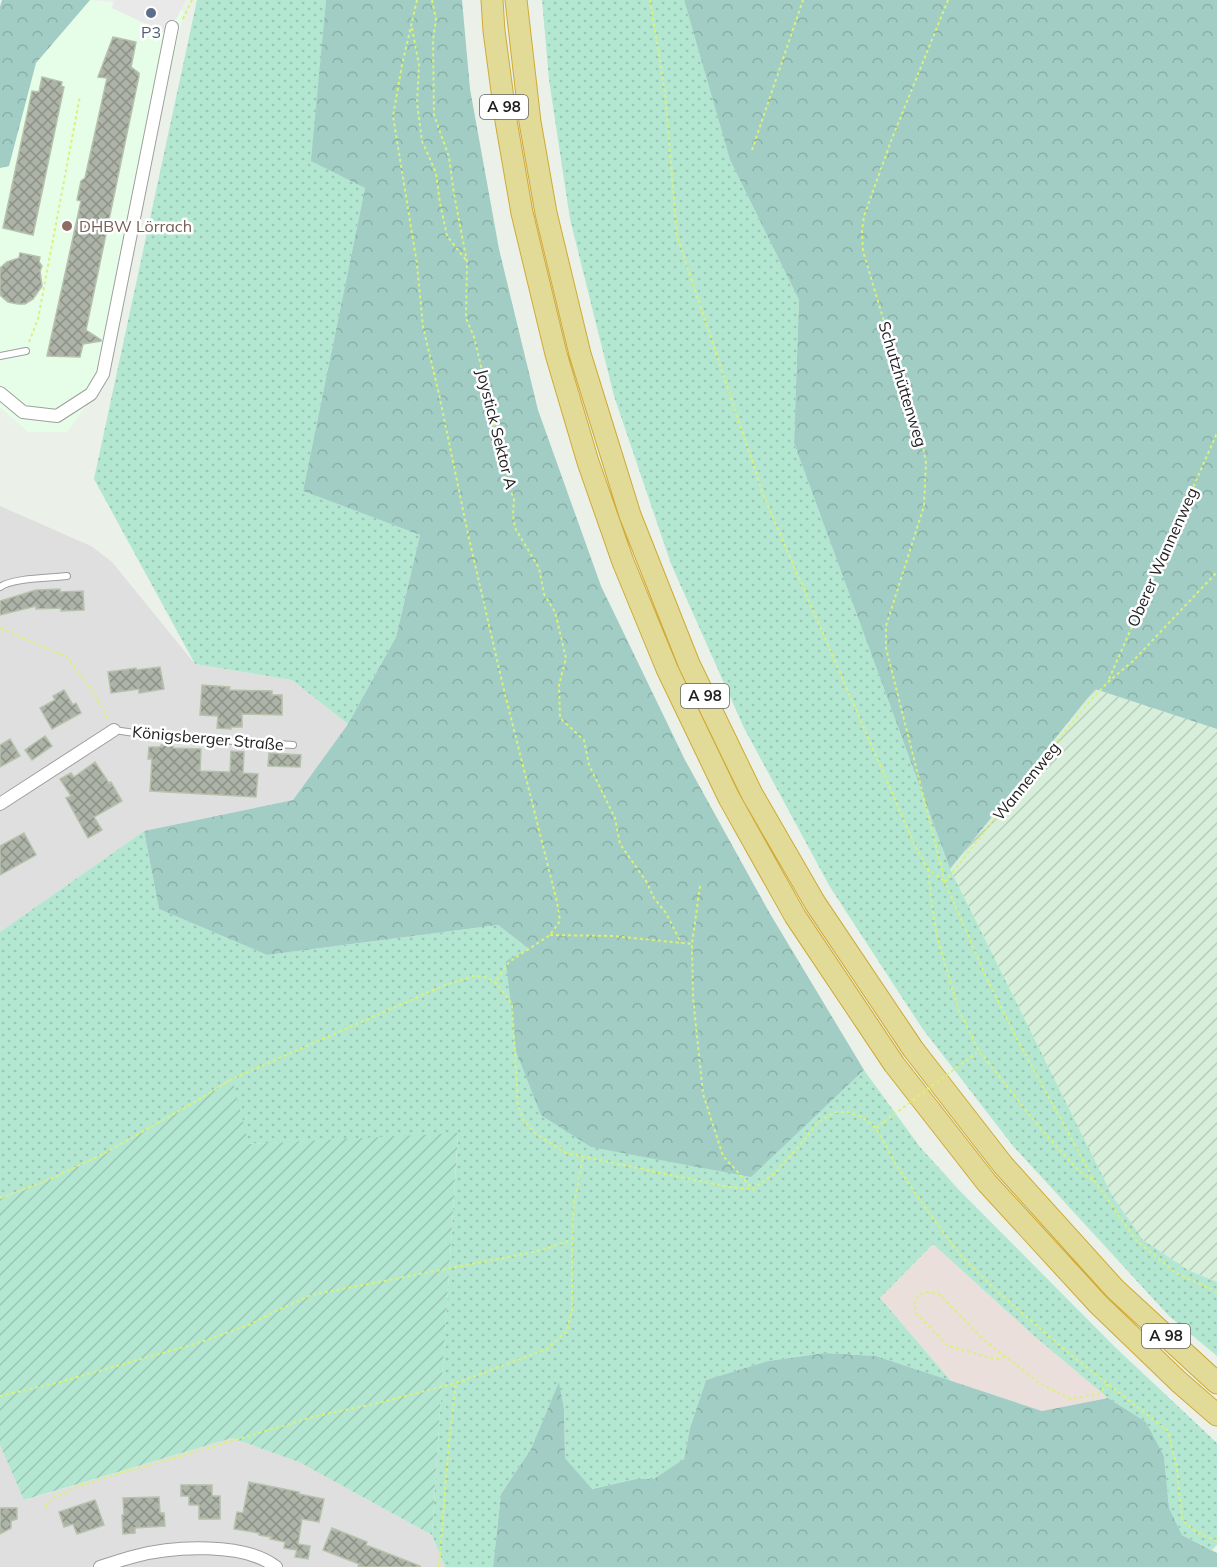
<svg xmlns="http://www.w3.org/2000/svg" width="1217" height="1567" font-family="Mulish,sans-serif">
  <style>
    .residential { fill: #dfdfdf }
    .industrial { fill: #eadfdb }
    .education { fill: #e6fde8 }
    .farmland { fill: url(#farmland-furrows) }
    .grass { fill: url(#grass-dots) }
    .forest { fill: url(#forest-crowns) }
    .garden { fill: url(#garden-furrows) }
    .parking { fill: #e9e9e9 }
    .building { fill: url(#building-cross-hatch); stroke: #b6c2ac; stroke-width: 1.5 }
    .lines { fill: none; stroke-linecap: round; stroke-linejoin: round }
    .lane-casing { stroke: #9e9e9e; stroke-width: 8 }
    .street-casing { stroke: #9e9e9e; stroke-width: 14 }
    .highway-casing { stroke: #d1a934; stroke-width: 23 }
    .path { stroke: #daf17a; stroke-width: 2; stroke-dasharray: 3 3; stroke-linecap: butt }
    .lane { stroke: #fff; stroke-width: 6 }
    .street { stroke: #fff; stroke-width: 12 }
    .highway { stroke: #e2db97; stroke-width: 21 }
    .path-bridge { stroke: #daf17a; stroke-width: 2; stroke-dasharray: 3 3; stroke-linecap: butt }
    .service-dot { fill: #5c6f8a; stroke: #fff; stroke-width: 2 }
    .education-dot { fill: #8d6e63; stroke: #fff; stroke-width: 2 }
    .labels { text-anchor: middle; stroke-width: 5; stroke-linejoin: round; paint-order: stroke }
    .shield { fill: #fff; stroke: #646464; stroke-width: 1.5 }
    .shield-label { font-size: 15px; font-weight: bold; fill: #212121 }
    .service-label { font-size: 16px; fill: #4e5e75; stroke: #fff }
    .education-label { font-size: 16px; fill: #785e54; stroke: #fff; text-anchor: start }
    .street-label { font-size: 16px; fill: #212121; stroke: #fff }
  </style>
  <defs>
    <pattern id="farmland-furrows" width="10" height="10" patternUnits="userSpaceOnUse" patternTransform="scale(1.5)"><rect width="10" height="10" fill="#d6eeda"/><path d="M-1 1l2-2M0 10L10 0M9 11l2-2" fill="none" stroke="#b7ccbb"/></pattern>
    <pattern id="grass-dots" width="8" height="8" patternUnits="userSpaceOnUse" patternTransform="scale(1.5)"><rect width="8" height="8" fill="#b3e7d2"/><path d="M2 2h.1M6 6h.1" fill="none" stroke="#9ac6b4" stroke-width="1.8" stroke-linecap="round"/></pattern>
    <pattern id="forest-crowns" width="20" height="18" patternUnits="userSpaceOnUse" patternTransform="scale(1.5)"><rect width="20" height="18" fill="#a1cdc4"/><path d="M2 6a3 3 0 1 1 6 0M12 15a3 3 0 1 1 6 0" fill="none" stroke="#8ab0a8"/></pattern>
    <pattern id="garden-furrows" width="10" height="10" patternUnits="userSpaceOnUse" patternTransform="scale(1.5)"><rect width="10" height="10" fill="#b3e7d2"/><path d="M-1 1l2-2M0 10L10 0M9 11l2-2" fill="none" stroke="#9ac6b4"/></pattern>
    <pattern id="building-cross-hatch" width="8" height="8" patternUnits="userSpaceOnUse" patternTransform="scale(1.5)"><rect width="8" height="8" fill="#adb3a7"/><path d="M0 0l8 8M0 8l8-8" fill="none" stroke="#8c9188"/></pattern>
  </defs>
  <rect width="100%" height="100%" fill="#ebf1e9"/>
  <path class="residential" d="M0,506L91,546L112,562L195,664L292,680L348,724L293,800L144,831L0,932Z
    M232,1438L299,1462L432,1535L445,1567H0V1445L25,1500Z"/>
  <path class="industrial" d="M933,1244L1033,1335L1108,1398L1042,1411L951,1381L880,1298Z"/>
  <path class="education" d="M90,0L184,11L96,392L67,432H28L0,407V168L9,166L36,63Z"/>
  <path class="farmland" d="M1095,689L1217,729V1282L1188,1270L1143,1240L1113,1197L950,869Z"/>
  <path class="grass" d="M197,0H326L312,161L365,188L303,491L420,535L396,637L348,724L292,680L195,664L94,479Z
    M542,0H684L730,160L799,300L794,443L950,869L1113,1197L1143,1240L1188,1270L1217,1282V1356L1169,1316L1013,1146L922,1028L830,887L744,728L671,564L614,396L570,219L549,80Z
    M144,831L159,909L267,955L498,925L529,949L751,1176L864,1070L920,1147L960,1191L1116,1348L1217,1443V1545L1212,1550L1182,1535L1169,1508L1164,1456L1146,1422L1108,1398L1033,1335L933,1244L880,1298L951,1381L876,1356L825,1353L768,1361L706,1380L690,1428L684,1459L654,1480L636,1479L591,1489L565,1458L564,1409L559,1383L531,1449L501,1494L493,1567H445L432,1535L458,1134L248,1144L231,1079L198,1100L103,1154L44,1182L0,1198V932Z"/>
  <path class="forest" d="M2,0H90L36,63L9,166L0,168V7Z
    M326,0H462L470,89L499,249L538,410L601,586L685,760L769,912L864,1070L751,1177L591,1147L541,1115L516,1051L506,961L529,949L498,925L267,955L159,909L144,831L293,800L348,724L396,637L420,535L303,491L365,188L311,161Z
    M684,0H1217V729L1095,689L950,869L794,443L799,300L730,160Z
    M825,1353L876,1356L1042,1411L1108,1398L1146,1422L1164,1456L1169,1508L1182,1535L1217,1553V1567H493L501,1494L531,1449L559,1382L564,1409L565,1458L592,1489L636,1479H654L684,1459L690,1428L706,1380L768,1361Z"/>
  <path class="garden" d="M232,1079L249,1144L458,1133L432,1535L299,1462L232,1438L24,1500L0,1445V1198L44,1182L103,1154L198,1100Z"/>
  <path class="parking" d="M114,0H186L177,18L163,32L112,8Z"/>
  <path class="building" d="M113,37L136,42L131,67L139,73V76L86,330L101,340V341L83,344L80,357L47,356L81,201L77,200L81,181L85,178L107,78L98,77Z
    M42,77L62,82L61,86L64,87L33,235L3,228L32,91L39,92Z
    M20,253L40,257L39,262L42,266L40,271L42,286L33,299L25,304H18L8,302L0,295V268L7,262L19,258Z
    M60,589V592L83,591L84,610L61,611V608L36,609V606L0,615V601L36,590Z
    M160,667L164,689L139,693V689L111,693L108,672L136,668V670Z
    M202,685L230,687L229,690L272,691V695H282V715L242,714V727H231V729L217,728L218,716L200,715Z
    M64,690L73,705L76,703L81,713L52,729L40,708L55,700L53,696Z
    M45,736L52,746L32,760L25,750Z
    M10,739L20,756L0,767V745Z
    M161,745H173V748L201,749L200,771L230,772L231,751L244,752L243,773L258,774L256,797L150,791L152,759H148L149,747H161Z
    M269,753L301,755L300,767L268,766Z
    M95,762L109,783L111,782L122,801L94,817L102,830L88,838L66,798L71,796L60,779L71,773L74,777Z
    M24,833L36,855L0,875V846Z
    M249,1482L299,1492V1494L324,1499L319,1522L302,1519L298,1544L310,1546L308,1559L295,1557L297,1550L284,1548L285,1542L270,1539L271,1537L259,1535V1533L234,1529L237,1512L243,1513Z
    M181,1485H212V1496H220V1519H199V1505H189V1496H181Z
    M159,1497L160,1513H164L165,1526L135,1528V1533L123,1534L122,1515H124L123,1498Z
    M95,1500L104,1525L77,1534L73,1524L64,1527L59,1512Z
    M0,1508H17V1519L11,1521V1528L0,1534Z
    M332,1528L367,1542L366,1545L420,1566V1567H358L359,1564L323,1550Z"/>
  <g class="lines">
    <defs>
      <path id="lane" d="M0,356L26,351
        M0,587C12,578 51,578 67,576
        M114,730L149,735L293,745"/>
      <path id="street" d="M0,393L23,412L57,416L91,394L103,374L172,27
        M0,804L114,730
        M100,1567C112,1563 124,1559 136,1556C173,1546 245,1542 276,1567"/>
      <path id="highway" d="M492,0L494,31L506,121L522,213L556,354L588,462L623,562L667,669L729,798L795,916L894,1064L987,1183L1098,1304L1179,1382L1217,1415
        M516,0L530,122L546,213L580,354L630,515L689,664L752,794L815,903L913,1049L1003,1165L1115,1289L1217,1383"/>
    </defs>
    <use href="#lane" class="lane-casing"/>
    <use href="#street" class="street-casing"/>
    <use href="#highway" class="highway-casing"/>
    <path class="path" d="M417,0L402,65L393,116L417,264L423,327L439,394L468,534L503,686L557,902L560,921L550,935L509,962L495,982
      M432,0L436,19L433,40L434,115L449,157L454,194L467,262L466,318L474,337L486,387L506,480L514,499L513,515L515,528L539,568L544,594L555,612L566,658L559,685L560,718L584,740L589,765L615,818L620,844L646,881L654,898L666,913L681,943
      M650,0L665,93L677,236L764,497L915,846L928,869L944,881
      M948,0L891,141L864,216L862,231L863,251L897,365L921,436L926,463L924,506L886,626V648L945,882L986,977L1018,1041L1094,1180L1136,1240L1176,1273L1217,1292
      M183,19L192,0
      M412,28L419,65L417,103L422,141L436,173L440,203L447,236L466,260
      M752,150L803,0
      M29,342L38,319L80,96
      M0,628L67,657L93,692L108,719
      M1109,679L1217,433
      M928,869L932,906L937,937L959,1011L979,1051L1040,1128L1079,1171L1093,1180
      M945,882L1030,774L1090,701L1108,682L1133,661L1217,572
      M700,886L692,944L693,997L703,1094L723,1156L753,1189
      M550,935L613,936L692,944
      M876,1128L884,1122
      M0,1198L44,1182L103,1154L198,1100L232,1079L445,985L473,976L485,977L495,982L512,1004L518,1105L524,1121L535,1133L566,1153L728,1187L753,1189L774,1174L801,1144L818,1122L836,1112H848L862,1117L876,1128L896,1165L929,1213L960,1255L999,1293L1071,1355L1168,1431L1177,1469L1182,1520L1196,1532L1217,1541
      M1005,1357L995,1359L948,1346L916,1313L914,1303L920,1294L927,1292L939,1294L985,1341L1041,1384L1071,1399L1098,1394L1108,1384
      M0,1396L60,1382L201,1342L249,1325L280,1309L311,1295L508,1257L542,1250L571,1240
      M45,1507L54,1497L79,1486L117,1474L171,1459L316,1416L374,1404L456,1383L547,1349L567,1331L572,1310V1240L574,1205L583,1156
      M439,1567L449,1442L456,1383"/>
    <use href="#lane" class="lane"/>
    <use href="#street" class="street"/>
    <use href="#highway" class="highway"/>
    <path class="path-bridge" d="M884,1122L976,1053"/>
  </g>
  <circle class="service-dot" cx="151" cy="13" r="6"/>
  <circle class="education-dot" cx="67" cy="226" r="6"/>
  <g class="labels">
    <g class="shield">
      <rect x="480" y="95" width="48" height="24" rx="4.5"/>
      <rect x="681" y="684" width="48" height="24" rx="4.5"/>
      <rect x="1142" y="1324" width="48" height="24" rx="4.5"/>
    </g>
    <g class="shield-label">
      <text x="504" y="112">A 98</text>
      <text x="705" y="701">A 98</text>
      <text x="1166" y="1341">A 98</text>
    </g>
    <g class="service-label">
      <text x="151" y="38">P3</text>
    </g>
    <g class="education-label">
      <text x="79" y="232">DHBW Lörrach</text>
    </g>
    <g class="street-label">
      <text transform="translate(903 384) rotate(73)" y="6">Schutzhüttenweg</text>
      <text transform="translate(497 429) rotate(76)" y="6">Joystick Sektor A</text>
      <text transform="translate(1162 557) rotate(-66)" y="6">Oberer Wannenweg</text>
      <text transform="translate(208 738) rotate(5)" y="6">Königsberger Straße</text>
      <text transform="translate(1026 781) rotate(-51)" y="6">Wannenweg</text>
    </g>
  </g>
</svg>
